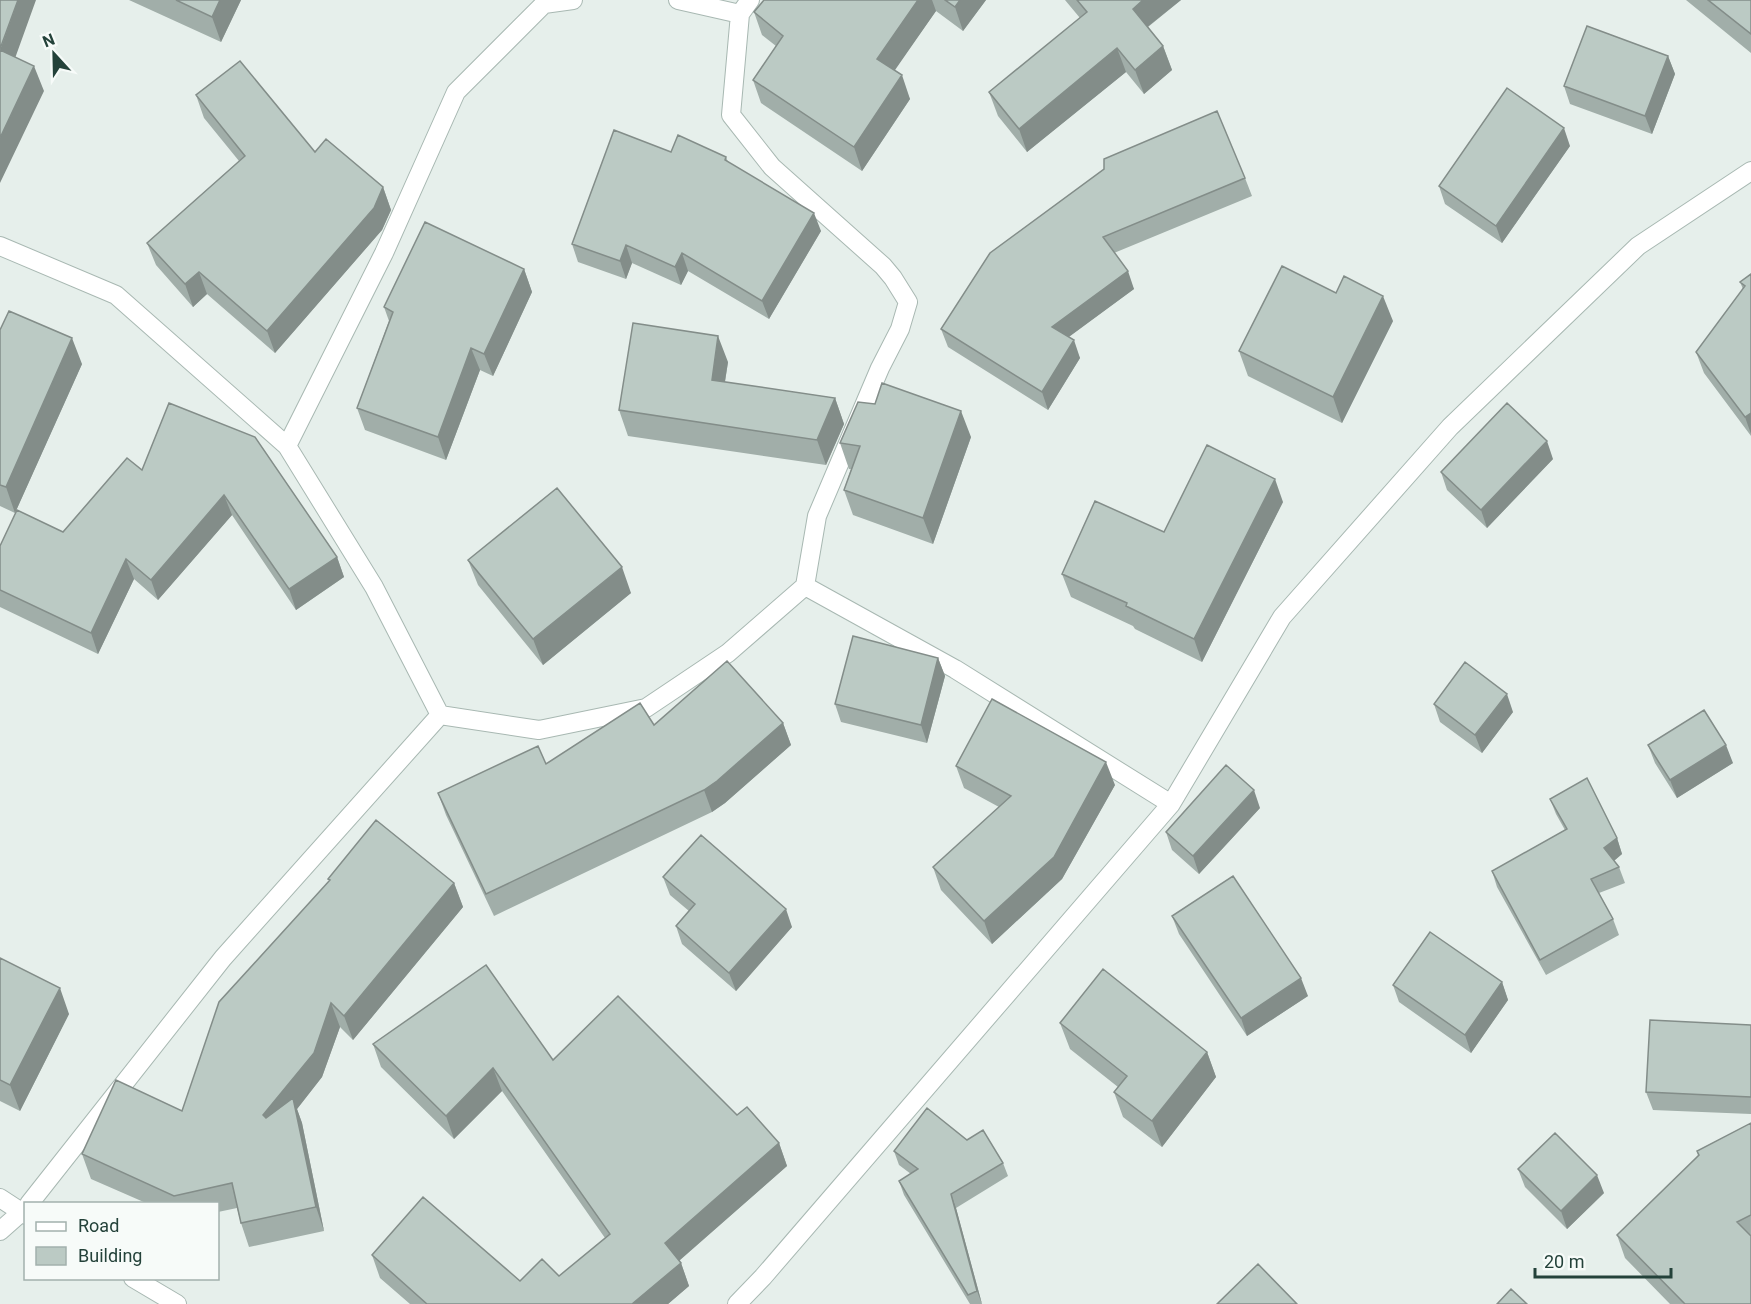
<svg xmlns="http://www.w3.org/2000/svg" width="1751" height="1304" font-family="Roboto,sans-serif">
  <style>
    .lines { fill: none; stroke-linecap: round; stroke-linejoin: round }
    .street-casing { stroke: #a8b8b2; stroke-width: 20 }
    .street { stroke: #fff; stroke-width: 18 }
    .wall { fill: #a1aea9 }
    .shaded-wall { fill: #838d89 }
    .building { fill: #bbcac4; stroke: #838d89; stroke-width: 1.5 }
  </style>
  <rect width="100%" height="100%" fill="#e6efeb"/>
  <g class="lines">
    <defs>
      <path id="street" d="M678,0L740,14
        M750,0L740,14L731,115L772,167L883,266L893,278L908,302L900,329L880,368L817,516L805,586
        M0,246L116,295L287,446L374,587L440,715
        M287,446L384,253L456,92L544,4L573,0
        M440,715L539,730L646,708L728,653L805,586L955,669L1171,804
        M0,1198L26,1215
        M29,1204L223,958L440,715
        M0,1231L26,1208
        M133,1278L177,1304
        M737,1304L763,1277L1171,804L1282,617L1450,427L1638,246L1751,171"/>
    </defs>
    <use href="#street" class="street-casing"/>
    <use href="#street" class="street"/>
  </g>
  <path class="wall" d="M129,0H241L221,42Z
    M764,0H986L963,31L936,11L894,70L910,99L862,171L761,103L753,80L776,46L762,35L754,12Z
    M1065,0H1181L1148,27L1163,46L1172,70L1144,94L1126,72L1027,152L998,116L989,92L1080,18Z
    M1686,0H1751V53Z
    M1668,56L1675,74L1652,134L1570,104L1564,86Z
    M196,95L315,152L383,187L391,210L382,230L275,353L207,294L193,307L156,265L147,243L239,161L204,118Z
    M1570,146L1502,243L1445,204L1439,186Z
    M671,152L726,157L728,162L821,231L769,319L688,271L681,285L632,263L626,279L578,262L572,244Z
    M1104,169L1245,178L1252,196L1114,253L1134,289L1068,337L1080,358L1048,410L948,347L941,329Z
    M524,269L532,292L493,376L480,370L446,460L365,430L357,408L389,321L384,307Z
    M1751,274V436L1704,373L1696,352L1743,289L1740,282Z
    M1393,321L1342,423L1248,376L1239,351Z
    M0,330L82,364L15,513L0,506Z
    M728,362L725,382L835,398L844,424L826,465L628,436L619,410Z
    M169,403L337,557L344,577L296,610L232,515L158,600L134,579L98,654L0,607V546L63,532L142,470Z
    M875,404L971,437L933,544L853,515L844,490L851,469H849L840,443Z
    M1553,459L1487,528L1447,490L1441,472Z
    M1283,502L1202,662L1135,629L1133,626L1071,597L1062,574L1164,532Z
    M468,560L631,593L543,665L478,585Z
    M938,658L945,676L927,743L841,722L835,704Z
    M1434,704L1513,712L1482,753L1440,722Z
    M783,723L791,745L725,803L712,812L494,916L446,815L438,793L546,764L654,725Z
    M1648,745L1733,763L1677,798L1655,763Z
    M956,766L1115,785L1062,879L992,944L941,890L933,867L999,807L964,788Z
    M1550,799L1617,838L1622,854L1614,861L1619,867L1625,883L1599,893L1613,919L1619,935L1546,975L1497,887L1492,871L1565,830L1556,814Z
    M1260,808L1199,874L1172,850L1166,832Z
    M663,877L792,927L736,991L682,944L676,926L689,911L670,895Z
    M328,879L454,883L463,907L353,1040L340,1027L322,1077L297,1109L302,1123L324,1231L249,1247L241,1223L237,1208L218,1212V1203H146L91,1179L82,1154L182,1111L329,881Z
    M1172,916L1308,996L1247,1036L1179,934Z
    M0,958L69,1014L20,1111L0,1101Z
    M1502,982L1508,1000L1471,1053L1399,1002L1393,985Z
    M1060,1023L1207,1052L1216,1077L1162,1147L1123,1117L1114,1092L1118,1087L1070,1049Z
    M1751,1025V1114L1653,1110L1646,1092Z
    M373,1044L553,1060L737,1115L779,1143L787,1166L679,1261L681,1263L689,1286L668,1304H410L380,1278L372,1255L520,1281L559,1276L605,1238L502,1091L454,1139L381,1067Z
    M1751,1123V1304H1670L1625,1258L1617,1235L1698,1156L1697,1151Z
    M967,1140L1003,1163L1008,1176L956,1208L982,1304H970L904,1195L899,1181L911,1174L899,1165L894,1151Z
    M1518,1169L1604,1193L1567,1229L1525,1187Z"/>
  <path class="shaded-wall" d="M18,0H36L9,75L0,50Z
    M220,0H241L221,42L212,17Z
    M918,0H932L936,11L886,83L877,59Z
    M960,0H986L963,31L955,7Z
    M1143,0H1181L1141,32L1133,9Z
    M1163,46L1172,70L1144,94L1135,70Z
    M1117,48L1126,72L1027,152L1019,129Z
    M1668,56L1675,74L1652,134L1645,116Z
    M34,66L44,91L0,183V138Z
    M902,75L910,99L862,171L854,147Z
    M1564,128L1570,146L1502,243L1496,226Z
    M383,187L391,210L382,230L275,353L267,331Z
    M814,213L821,231L769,319L762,301Z
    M626,245L632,263L626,279L620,261Z
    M682,253L688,271L681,285L675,267Z
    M524,269L532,292L493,376L484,354Z
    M1128,271L1134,289L1058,345L1052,327Z
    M199,272L207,294L193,307L185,284Z
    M1383,296L1393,321L1342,423L1333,397Z
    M718,336L728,362L721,406L712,380Z
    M72,338L82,364L15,513L6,487Z
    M1074,340L1080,358L1048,410L1042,392Z
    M471,348L480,370L446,460L438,437Z
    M835,398L844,424L826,465L817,440Z
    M961,411L971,437L933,544L923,518Z
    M1751,413V434L1745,417Z
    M1547,441L1553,459L1487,528L1481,510Z
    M1275,479L1283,502L1202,662L1194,639Z
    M224,495L232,515L158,600L151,580Z
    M337,557L344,577L296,610L289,589Z
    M126,559L134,579L98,654L91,633Z
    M622,567L631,593L543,665L533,639Z
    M938,658L945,676L927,743L921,725Z
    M1507,694L1513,712L1482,753L1475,735Z
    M783,723L791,745L725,803L712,812L704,790Z
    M1726,745L1733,763L1677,798L1670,780Z
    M1106,762L1115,785L1062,879L992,944L984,921Z
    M1254,790L1260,808L1199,874L1193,856Z
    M1617,838L1622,854L1610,864L1604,848Z
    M454,883L463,907L353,1040L344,1016Z
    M786,909L792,927L736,991L729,973Z
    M1301,978L1308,996L1247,1036L1241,1018Z
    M1502,982L1508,1000L1471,1053L1465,1035Z
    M60,988L69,1014L20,1111L10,1085Z
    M331,1003L340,1027L322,1077L297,1109L302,1123L324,1231L316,1207L272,1139L263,1115Z
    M1207,1052L1216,1077L1162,1147L1152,1121Z
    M493,1068L502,1091L454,1139L446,1116Z
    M779,1143L787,1166L673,1266L665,1243Z
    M1597,1175L1604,1193L1567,1229L1561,1211Z
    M951,1194L956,1208L982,1304L977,1291Z
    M681,1263L689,1286L668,1304H632Z"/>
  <path class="building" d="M0,0H18L0,49Z
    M176,0H220L212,17Z
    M764,0H918L877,59L902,75L854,147L753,80L783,36L754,12Z
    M945,0H960L955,7Z
    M1077,0H1143L1133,9L1163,46L1135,70L1117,48L1019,129L989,92L1087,12Z
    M1708,0H1751V34Z
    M1587,26L1668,56L1645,116L1564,86Z
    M0,50L34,66L0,138Z
    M240,61L315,152L326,139L383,187L374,208L267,331L199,272L185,284L147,243L245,156L196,95Z
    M1507,88L1564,128L1496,226L1439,186Z
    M1217,111L1245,178L1103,237L1128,271L1052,327L1074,340L1042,392L941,329L990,253L1104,169V159Z
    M614,130L671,152L678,135L726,157L725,160L814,213L762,301L682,253L675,267L626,245L620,261L572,244Z
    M425,222L524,269L484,354L471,348L438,437L357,408L393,312L384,307Z
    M1282,266L1336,293L1344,276L1383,296L1333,397L1239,351Z
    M1751,274V413L1745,417L1696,352L1745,286L1740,282Z
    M9,311L72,338L6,487L0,485V330Z
    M633,323L718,336L712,380L835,398L817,440L619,410Z
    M882,383L961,411L923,518L844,490L860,446L840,443L858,402L875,404Z
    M169,403L255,437L337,557L289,589L224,495L151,580L126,559L91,633L0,590V546L17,510L63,532L127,458L142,470Z
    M1507,403L1547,441L1481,510L1441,472Z
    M1207,445L1275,479L1194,639L1126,606L1127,603L1062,574L1095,501L1164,532Z
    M557,488L622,567L533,639L468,560Z
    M853,636L938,658L921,725L835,704Z
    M727,661L783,723L717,781L704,790L486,894L438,793L538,746L546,764L640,703L654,725Z
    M1465,662L1507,694L1475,735L1434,704Z
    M992,699L1106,762L1054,857L984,921L933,867L1011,796L956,766Z
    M1704,710L1726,745L1670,780L1648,745Z
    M1226,765L1254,790L1193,856L1166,832Z
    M1587,778L1617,838L1604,848L1619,867L1591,879L1613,919L1540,960L1492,871L1567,829L1550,799Z
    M376,820L454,883L344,1016L331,1003L314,1053L263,1115L266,1118L293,1098L316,1207L241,1223L232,1183L174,1196L82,1154L116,1080L182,1111L219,1002L330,880L328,879Z
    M701,835L786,909L729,973L676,926L695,904L663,877Z
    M1233,876L1301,978L1241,1018L1172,916Z
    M1430,932L1502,982L1465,1035L1393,985Z
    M0,958L60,988L10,1085L0,1080Z
    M486,965L553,1060L618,996L737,1115L747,1107L779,1143L665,1243L681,1263L632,1304H427L372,1255L423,1197L520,1281L542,1259L559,1276L610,1234L493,1068L446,1116L373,1044Z
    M1103,969L1207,1052L1152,1121L1114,1092L1127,1076L1060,1023Z
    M1650,1020L1751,1025V1097L1646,1092Z
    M927,1108L967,1140L983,1130L1003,1163L951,1194L977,1291L968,1295L899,1181L918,1169L894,1151Z
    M1751,1123V1215L1737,1222L1751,1236V1304H1685L1617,1235L1699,1155L1697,1151Z
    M1555,1133L1597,1175L1561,1211L1518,1169Z
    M1258,1264L1297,1304H1217Z
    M1511,1289L1527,1304H1497Z"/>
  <rect x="24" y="1202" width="195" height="78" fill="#f7fbf9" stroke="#a3b1ad" stroke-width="1.5"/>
  <rect x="36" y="1222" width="30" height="9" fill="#ffffff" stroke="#a3b1ad" stroke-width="1.5"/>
  <text x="78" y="1232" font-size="18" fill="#24423a">Road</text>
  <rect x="36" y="1247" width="30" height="18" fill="#bbcac4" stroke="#a3b1ad" stroke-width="1.5"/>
  <text x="78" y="1262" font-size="18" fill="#24423a">Building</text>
  <g transform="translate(54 54) rotate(338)" stroke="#f7fbf9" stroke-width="4.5" paint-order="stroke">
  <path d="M0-4.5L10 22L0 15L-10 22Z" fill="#24423a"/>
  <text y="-9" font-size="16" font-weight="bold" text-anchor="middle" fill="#24423a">N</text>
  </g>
  <path d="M1535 1268v9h136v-9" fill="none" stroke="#24423a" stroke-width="3"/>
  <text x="1544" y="1268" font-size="18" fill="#24423a" stroke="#f7fbf9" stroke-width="4.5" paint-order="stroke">20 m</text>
</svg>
